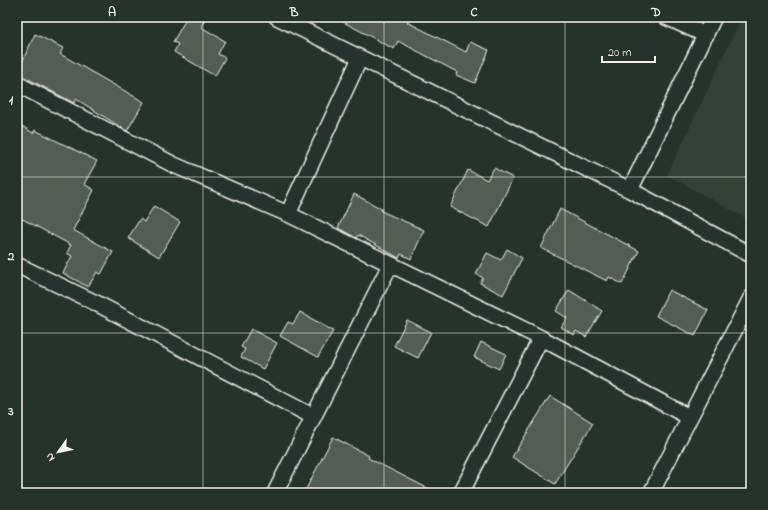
<svg xmlns="http://www.w3.org/2000/svg" width="768" height="510" font-family="'Indie Flower',sans-serif">
  <style>
    .built { fill: #333f39 }
    .building { fill: #525c55; stroke: #f4f1e8 }
    .lines { fill: none; stroke-linecap: round; stroke-linejoin: round }
    .minor-casing { stroke: #f4f1e8; stroke-width: 18 }
    .minor { stroke: #26332d; stroke-width: 15 }
    .grid { fill: none; stroke: #f4f1e8; stroke-width: 1; stroke-opacity: 0.55 }
    .neatline { fill: none; stroke: #f4f1e8; stroke-width: 1.5 }
    .grid-label { font-size: 13px; text-anchor: middle; font-weight: bold; fill: #f4f1e8 }
  </style>
  <rect width="100%" height="100%" fill="#26332d"/>
  <filter id="ink" filterUnits="userSpaceOnUse"><feTurbulence type="fractalNoise" baseFrequency=".025" numOctaves="2"/><feDisplacementMap in="SourceGraphic" scale="8" xChannelSelector="R" yChannelSelector="G"/><feConvolveMatrix kernelMatrix="1 2 1 2 8 2 1 2 1" color-interpolation-filters="sRGB"/></filter>
  <g filter="url(#ink)">
    <path class="built" d="M742,17H751V221L667,175Z"/>
    <path class="building" d="M187,17H206L201,27L225,41L218,54L225,58L215,76L174,52L178,44L173,42Z
      M334,17H410L407,22L466,52L470,42L489,50L475,83L456,75L457,72L398,41L394,49Z
      M35,34L63,48L60,54L144,102L127,131L76,99L74,103L17,73Z
      M17,123L33,133L35,130L97,161L84,184L94,190L73,230L113,252L101,274L97,272L88,287L63,273L72,256L67,253L71,245L17,216Z
      M494,168L513,178L489,227L450,207L468,170L487,180Z
      M354,194L382,209L381,211L424,230L411,259L401,254L399,258L358,235L356,238L338,228Z
      M154,206L180,222L159,257L128,238L140,219L144,222Z
      M560,209L639,251L622,284L609,277L607,281L541,248Z
      M507,249L522,258L503,295L480,283L483,278L476,274L487,253L501,260Z
      M569,290L602,311L586,337L576,331L574,335L561,327L567,318L556,311Z
      M669,290L708,310L695,336L656,316Z
      M300,312L333,331L318,357L280,336L288,322L293,324Z
      M407,320L431,332L418,358L394,346Z
      M251,329L277,343L263,369L241,357L245,349L241,347Z
      M481,342L506,354L499,369L474,357Z
      M550,396L593,423L555,484L512,457Z
      M333,437L369,456L368,458L437,493H304Z"/>
    <g class="lines">
      <defs>
        <path id="minor" d="M277,17L630,190L751,255
          M666,17L706,35
          M17,84L174,165L288,214L541,338L689,417
          M630,190L714,17
          M288,214L360,58
          M17,265L96,303L312,416
          M275,493L390,265
          M461,493L541,338
          M651,493L751,298"/>
      </defs>
      <use href="#minor" class="minor-casing"/>
      <use href="#minor" class="minor"/>
    </g>
  </g>
  <path class="grid" d="M203,17V493M384,17V493M565,17V493M17,177H751M17,333H751"/>
  <rect width="768" height="510" fill="none" stroke="#26332d" stroke-width="44"/>
  <g transform="translate(58 452) rotate(237)" stroke="#26332d" stroke-width="3" paint-order="stroke">
  <path d="M0-3L7 15L0 10L-7 15Z" fill="#f4f1e8"/>
  <text y="-6" font-size="11" font-weight="bold" text-anchor="middle" fill="#f4f1e8">N</text>
  </g>
  <path d="M602 56v6h53v-6" fill="none" stroke="#f4f1e8" stroke-width="2"/>
  <text x="608" y="56" font-size="12" fill="#f4f1e8" stroke="#26332d" stroke-width="3" paint-order="stroke">20 m</text>
  <rect x="22" y="22" width="724" height="466" class="neatline"/>
  <g class="grid-label">
    <text x="112" y="16">A</text>
    <text x="294" y="16">B</text>
    <text x="474" y="16">C</text>
    <text x="656" y="16">D</text>
    <text x="11" y="104">1</text>
    <text x="11" y="260">2</text>
    <text x="11" y="415">3</text>
  </g>
</svg>
